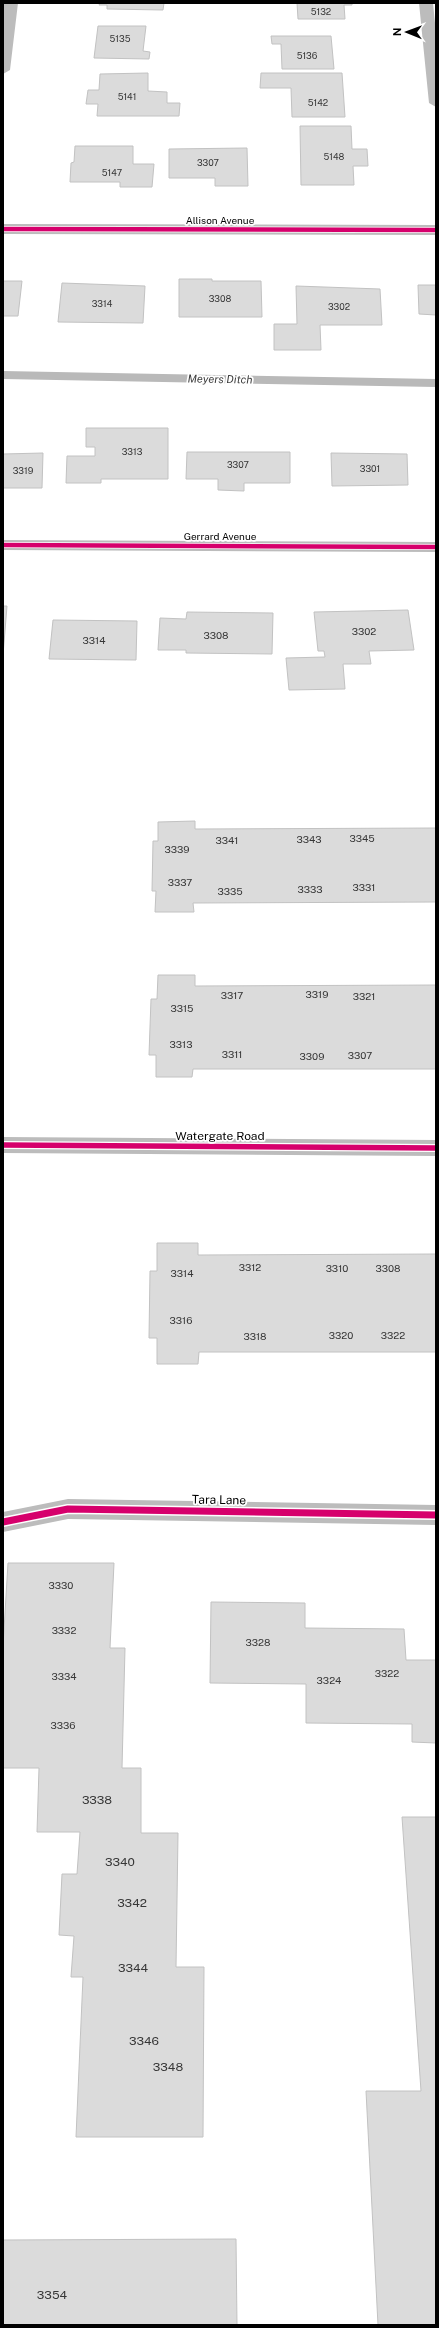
<svg xmlns="http://www.w3.org/2000/svg" width="439" height="2328" font-family="'Public Sans',sans-serif">
  <style>
    .lines { fill: none; stroke-linecap: round; stroke-linejoin: round }
    .stream { fill: #b9b9b9; fill-rule: evenodd }
    .building { fill: #dbdbdb; stroke: #c2c2c2 }
    .minor { fill: #bcbcbc; fill-rule: evenodd }
    .cycleway-far2-casing { stroke: #fff; stroke-width: 6 }
    .cycleway-far1-casing { stroke: #fff; stroke-width: 8 }
    .cycleway-casing { stroke: #fff; stroke-width: 10 }
    .cycleway-far2 { stroke: #d6006c; stroke-width: 4.5 }
    .cycleway-far1 { stroke: #d6006c; stroke-width: 5.5 }
    .cycleway { stroke: #d6006c; stroke-width: 7 }
    .labels { text-anchor: middle; stroke-width: 3.5; stroke-linejoin: round; paint-order: stroke }
    .far-number-label { font-size: 9px; fill: #373737 }
    .far-street-label { font-size: 10px; fill: #000; stroke: #fff }
    .number-label { font-size: 10px; fill: #373737 }
    .far-water-label { font-size: 11px; font-style: italic; fill: #3c3c3c; stroke: #fff }
    .street-label { font-size: 12px; fill: #000; stroke: #fff }
    .near-number-label { font-size: 12px; fill: #373737 }
  </style>
  <rect width="100%" height="100%" fill="#fff"/>
  <g class="lines">
    <path class="stream" d="M3,371L436,379V387L3,379Z"/>
  </g>
  <path class="building" d="M100,3H164L163,10L107,9V5H99Z
    M297,3H352V5H344L345,19H298Z
    M98,26H146L143,51L150,52L149,59L94,58Z
    M271,36H331L334,69H282L281,44H272Z
    M148,73V91L167,92V103H180L179,116H97L98,104H86L88,90H99L100,74Z
    M261,73H342L345,117H292L291,88H260Z
    M300,126H351L352,149H367L368,166H353L354,185H301Z
    M75,146H133V164H154L152,187H120V182H70L71,163L74,162Z
    M247,148L248,186H215V178H169V149Z
    M179,279H212V281H261L262,317H179Z
    M3,281H22L18,316H3Z
    M62,283L145,286L143,323L58,322Z
    M418,285H436V315L419,314Z
    M296,286L380,289L382,325H320L321,350H274V324H297Z
    M86,428H168V479H101V483H66L67,456H95V447H86Z
    M187,452H290V483H244V491L218,490V479H186Z
    M43,453L42,488H3V454Z
    M331,453L407,454L408,485L332,486Z
    M3,606H7L3,655Z
    M408,610L414,650L369,651L371,664H343L345,689L289,690L286,658L325,657L324,651H318L314,612Z
    M187,612L273,613L272,654L186,653V650H158L160,618L186,619Z
    M53,620L137,621L136,660L49,659Z
    M195,821V829L436,828V902L193,903L194,912H155L156,891H152L153,841H158V822Z
    M158,975H195V986L436,985V1069H193L192,1077H156V1055H149L151,999H157Z
    M157,1243H198V1255L436,1254V1352H199L198,1364H157V1338H149L150,1271H157Z
    M8,1563H114L110,1648H125L122,1768H141V1833H178L176,1967H204L203,2137H76L83,1977H71L74,1936L59,1935L62,1874H77L80,1832H37L39,1768H3V1646Z
    M211,1602L305,1603V1628L404,1629L406,1660H436V1743L412,1742V1724L306,1723V1684L210,1683Z
    M402,1817H436V2325H378L366,2091H421Z
    M236,2239L237,2325H3V2240Z"/>
  <g class="lines">
    <path class="minor" d="M4,3H18L10,70L3,74Z
      M419,3H433L436,33V107L429,103Z
      M3,224L436,225V235L3,234Z
      M3,540L436,542V552L3,550Z
      M3,1137L436,1140V1156L3,1153Z
      M68,1499L436,1505V1525L68,1519L3,1532V1512Z"/>
    <defs>
      <path id="cycleway-far2" d="M3,229L436,230
        M3,545L436,547"/>
      <path id="cycleway-far1" d="M3,1145L436,1148"/>
      <path id="cycleway" d="M3,1522L68,1509L436,1515"/>
    </defs>
    <use href="#cycleway-far2" class="cycleway-far2-casing"/>
    <use href="#cycleway-far1" class="cycleway-far1-casing"/>
    <use href="#cycleway" class="cycleway-casing"/>
    <use href="#cycleway-far2" class="cycleway-far2"/>
    <use href="#cycleway-far1" class="cycleway-far1"/>
    <use href="#cycleway" class="cycleway"/>
  </g>
  <g class="labels">
    <g class="far-number-label">
      <text x="321" y="15">5132</text>
      <text x="120" y="42">5135</text>
      <text x="307" y="59">5136</text>
      <text x="127" y="100">5141</text>
      <text x="318" y="106">5142</text>
      <text x="334" y="160">5148</text>
      <text x="208" y="166">3307</text>
      <text x="112" y="176">5147</text>
      <text x="220" y="302">3308</text>
      <text x="102" y="307">3314</text>
      <text x="339" y="310">3302</text>
      <text x="132" y="455">3313</text>
      <text x="238" y="468">3307</text>
      <text x="370" y="472">3301</text>
      <text x="23" y="474">3319</text>
    </g>
    <g class="far-street-label">
      <text x="220" y="224">Allison Avenue</text>
      <text x="220" y="540">Gerrard Avenue</text>
    </g>
    <g class="number-label">
      <text x="364" y="635">3302</text>
      <text x="216" y="639">3308</text>
      <text x="94" y="644">3314</text>
      <text x="362" y="842">3345</text>
      <text x="309" y="843">3343</text>
      <text x="227" y="844">3341</text>
      <text x="177" y="853">3339</text>
      <text x="180" y="886">3337</text>
      <text x="364" y="891">3331</text>
      <text x="310" y="893">3333</text>
      <text x="230" y="895">3335</text>
      <text x="317" y="998">3319</text>
      <text x="232" y="999">3317</text>
      <text x="364" y="1000">3321</text>
      <text x="182" y="1012">3315</text>
      <text x="181" y="1048">3313</text>
      <text x="232" y="1058">3311</text>
      <text x="360" y="1059">3307</text>
      <text x="312" y="1060">3309</text>
      <text x="250" y="1271">3312</text>
      <text x="337" y="1272">3310</text>
      <text x="388" y="1272">3308</text>
      <text x="182" y="1277">3314</text>
      <text x="181" y="1324">3316</text>
      <text x="341" y="1339">3320</text>
      <text x="393" y="1339">3322</text>
      <text x="255" y="1340">3318</text>
      <text x="61" y="1589">3330</text>
      <text x="64" y="1634">3332</text>
      <text x="258" y="1646">3328</text>
      <text x="387" y="1677">3322</text>
      <text x="64" y="1680">3334</text>
      <text x="329" y="1684">3324</text>
      <text x="63" y="1729">3336</text>
    </g>
    <g class="far-water-label">
      <text transform="translate(220 379) rotate(1)" y="4">Meyers Ditch</text>
    </g>
    <g class="street-label">
      <text x="220" y="1140">Watergate Road</text>
      <text transform="translate(219 1500) rotate(1)" y="4">Tara Lane</text>
    </g>
    <g class="near-number-label">
      <text x="97" y="1804">3338</text>
      <text x="120" y="1866">3340</text>
      <text x="132" y="1907">3342</text>
      <text x="133" y="1972">3344</text>
      <text x="144" y="2045">3346</text>
      <text x="168" y="2071">3348</text>
      <text x="52" y="2299">3354</text>
    </g>
  </g>
  <rect width="439" height="2328" fill="none" stroke="#000000" stroke-width="8"/>
  <g transform="translate(407 32) rotate(271)" stroke="#ffffff" stroke-width="3" paint-order="stroke">
  <path d="M0-3L7 15L0 10L-7 15Z" fill="#000000"/>
  <text y="-6" font-size="11" font-weight="bold" text-anchor="middle" fill="#000000">N</text>
  </g>
</svg>
